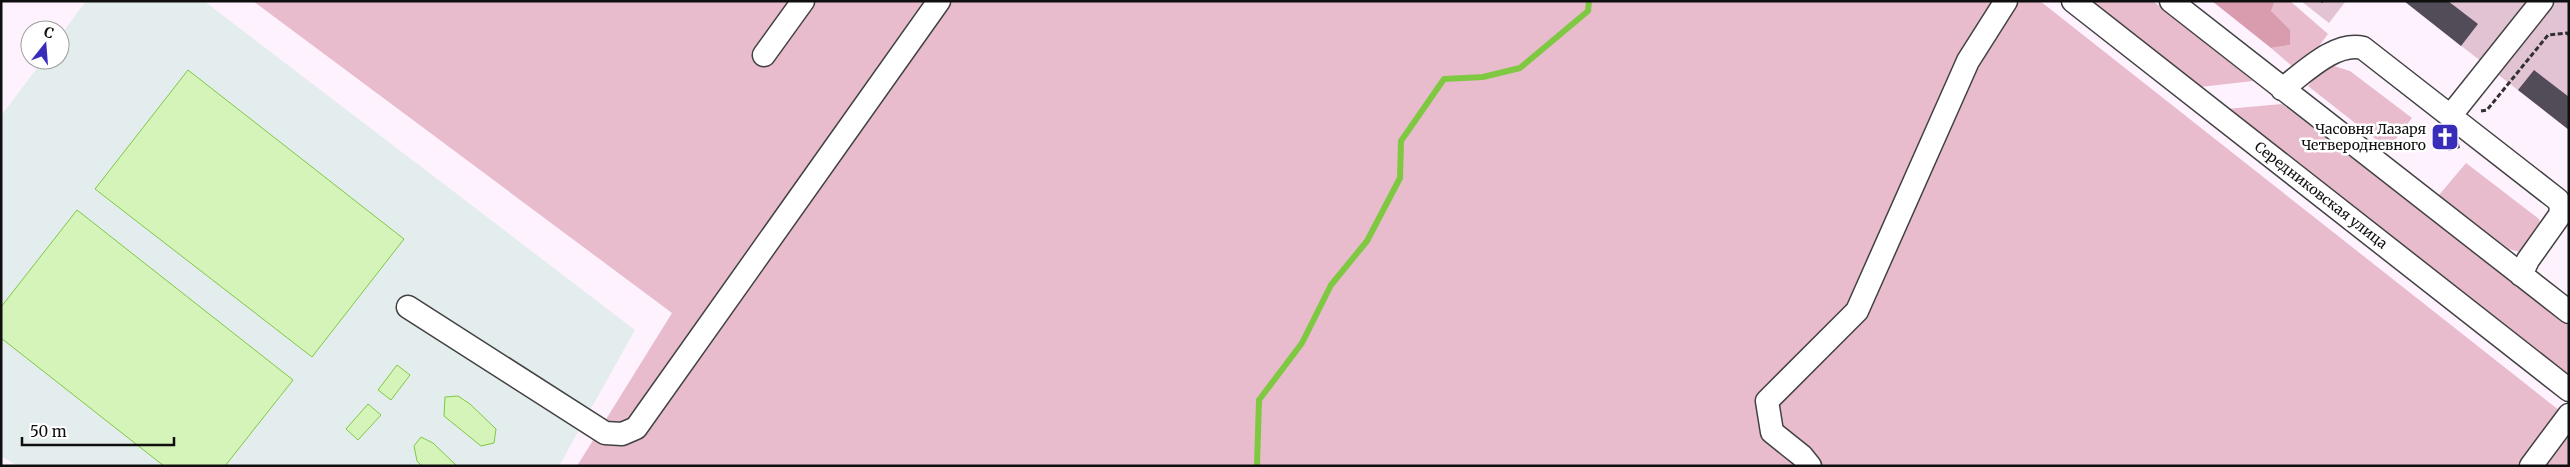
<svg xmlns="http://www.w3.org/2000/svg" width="2570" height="467" font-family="Merriweather,serif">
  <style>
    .industrial { fill: #e4eded }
    .green { fill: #e8bccd }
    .forest { fill: #d89cae }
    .cemetery { fill: #e1c3d3 }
    .water { fill: #d5f4b9; stroke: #7fc842 }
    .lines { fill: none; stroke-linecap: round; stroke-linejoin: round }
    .stream { stroke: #7fc842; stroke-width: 6 }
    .building { fill: #524c58 }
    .minor-casing { stroke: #424242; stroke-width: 25 }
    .path { stroke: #313131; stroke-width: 3; stroke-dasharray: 5 2.5; stroke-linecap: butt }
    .minor { stroke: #fff; stroke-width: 22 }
    .labels { text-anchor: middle; stroke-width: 5; stroke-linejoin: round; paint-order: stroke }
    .poi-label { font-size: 14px; fill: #0f0f0f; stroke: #fff; text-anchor: end }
    .street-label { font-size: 14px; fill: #0f0f0f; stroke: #fff }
  </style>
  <rect width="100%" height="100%" fill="#fef2fe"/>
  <path class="industrial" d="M86,1H204L635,330L559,466H18L1,456V116L43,60H60V36Z"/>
  <path class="green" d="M253,1H2040L2569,418V466H577L672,313Z
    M2092,1H2153L2253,81L2200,87Z
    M2275,1H2290L2328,34L2316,50L2293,67L2271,48L2290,45L2271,11Z
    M2334,66L2350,71L2412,118L2388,149L2308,86L2324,68Z
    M2282,104L2569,326V376L2226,109Z
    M2466,163L2539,219L2541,226L2525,249L2520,252L2509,249L2439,195Z"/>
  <path class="forest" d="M2212,1H2275L2271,11L2290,30V45L2271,48Z"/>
  <path class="cemetery" d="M2301,1H2346L2329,23Z
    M2404,1H2569V130Z"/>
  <path class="water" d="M188,70L404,239L312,357L95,189Z
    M77,210L293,380L225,466H164L1,338V307Z
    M397,365L410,375L391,400L378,390Z
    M458,396L470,404L496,429L494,443L481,446L444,416L445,397Z
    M368,404L381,415L358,440L346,429Z
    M421,437L433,443L457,466H422L417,461L414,446Z"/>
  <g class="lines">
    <path class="stream" d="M1257,466L1259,400L1302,343L1331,285L1367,241L1400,178L1401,141L1444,79L1483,77L1520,68L1588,11L1589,1"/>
  </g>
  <path class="building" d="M2404,1H2448L2478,24L2461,46Z
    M2534,70L2569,97V130L2518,90Z
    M2441,126L2458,139L2460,148L2449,151L2432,137Z"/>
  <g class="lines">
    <defs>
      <path id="minor" d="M2073,1L2569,390
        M2171,1L2569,312
        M764,55L803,1
        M2282,89C2304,73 2335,41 2363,48L2558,200L2561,207L2560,215L2528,260L2521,275
        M2451,115L2542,1
        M408,307L605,433L622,434L636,428L939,1
        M1810,466L1802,456L1772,432L1767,401L1857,311L1968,61L2006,1
        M2531,466L2569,415"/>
    </defs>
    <use href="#minor" class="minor-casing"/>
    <path class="path" d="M2321,1H2323
      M2481,111L2487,110L2548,35L2567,33L2569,35"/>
    <use href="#minor" class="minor"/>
  </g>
  <defs>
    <symbol id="church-square" viewBox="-11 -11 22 22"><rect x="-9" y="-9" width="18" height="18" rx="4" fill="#3a2cbb" stroke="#fff"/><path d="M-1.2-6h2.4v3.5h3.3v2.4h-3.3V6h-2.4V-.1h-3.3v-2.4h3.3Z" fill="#fff"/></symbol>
  </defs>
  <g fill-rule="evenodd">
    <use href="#church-square" x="2429" y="121" width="32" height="32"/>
  </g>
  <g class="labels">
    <g class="poi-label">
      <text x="2426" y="134">Часовня Лазаря<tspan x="2426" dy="16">Четверодневного</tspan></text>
    </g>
    <g class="street-label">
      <text transform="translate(2321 195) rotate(38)" y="5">Середниковская улица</text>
    </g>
  </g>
  <rect width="2570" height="467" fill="none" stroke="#0f0f0f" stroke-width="5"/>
  <g transform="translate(45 45) rotate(17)"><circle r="24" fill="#ffffff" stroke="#9f9f9f"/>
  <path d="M0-4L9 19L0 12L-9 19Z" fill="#3a2cbb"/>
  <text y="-8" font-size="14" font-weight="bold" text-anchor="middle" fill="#0f0f0f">С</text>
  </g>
  <path d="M22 437v8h152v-8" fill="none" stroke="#0f0f0f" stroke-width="2.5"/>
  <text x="30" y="437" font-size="15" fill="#0f0f0f" stroke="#ffffff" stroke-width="4" paint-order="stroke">50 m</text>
</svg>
